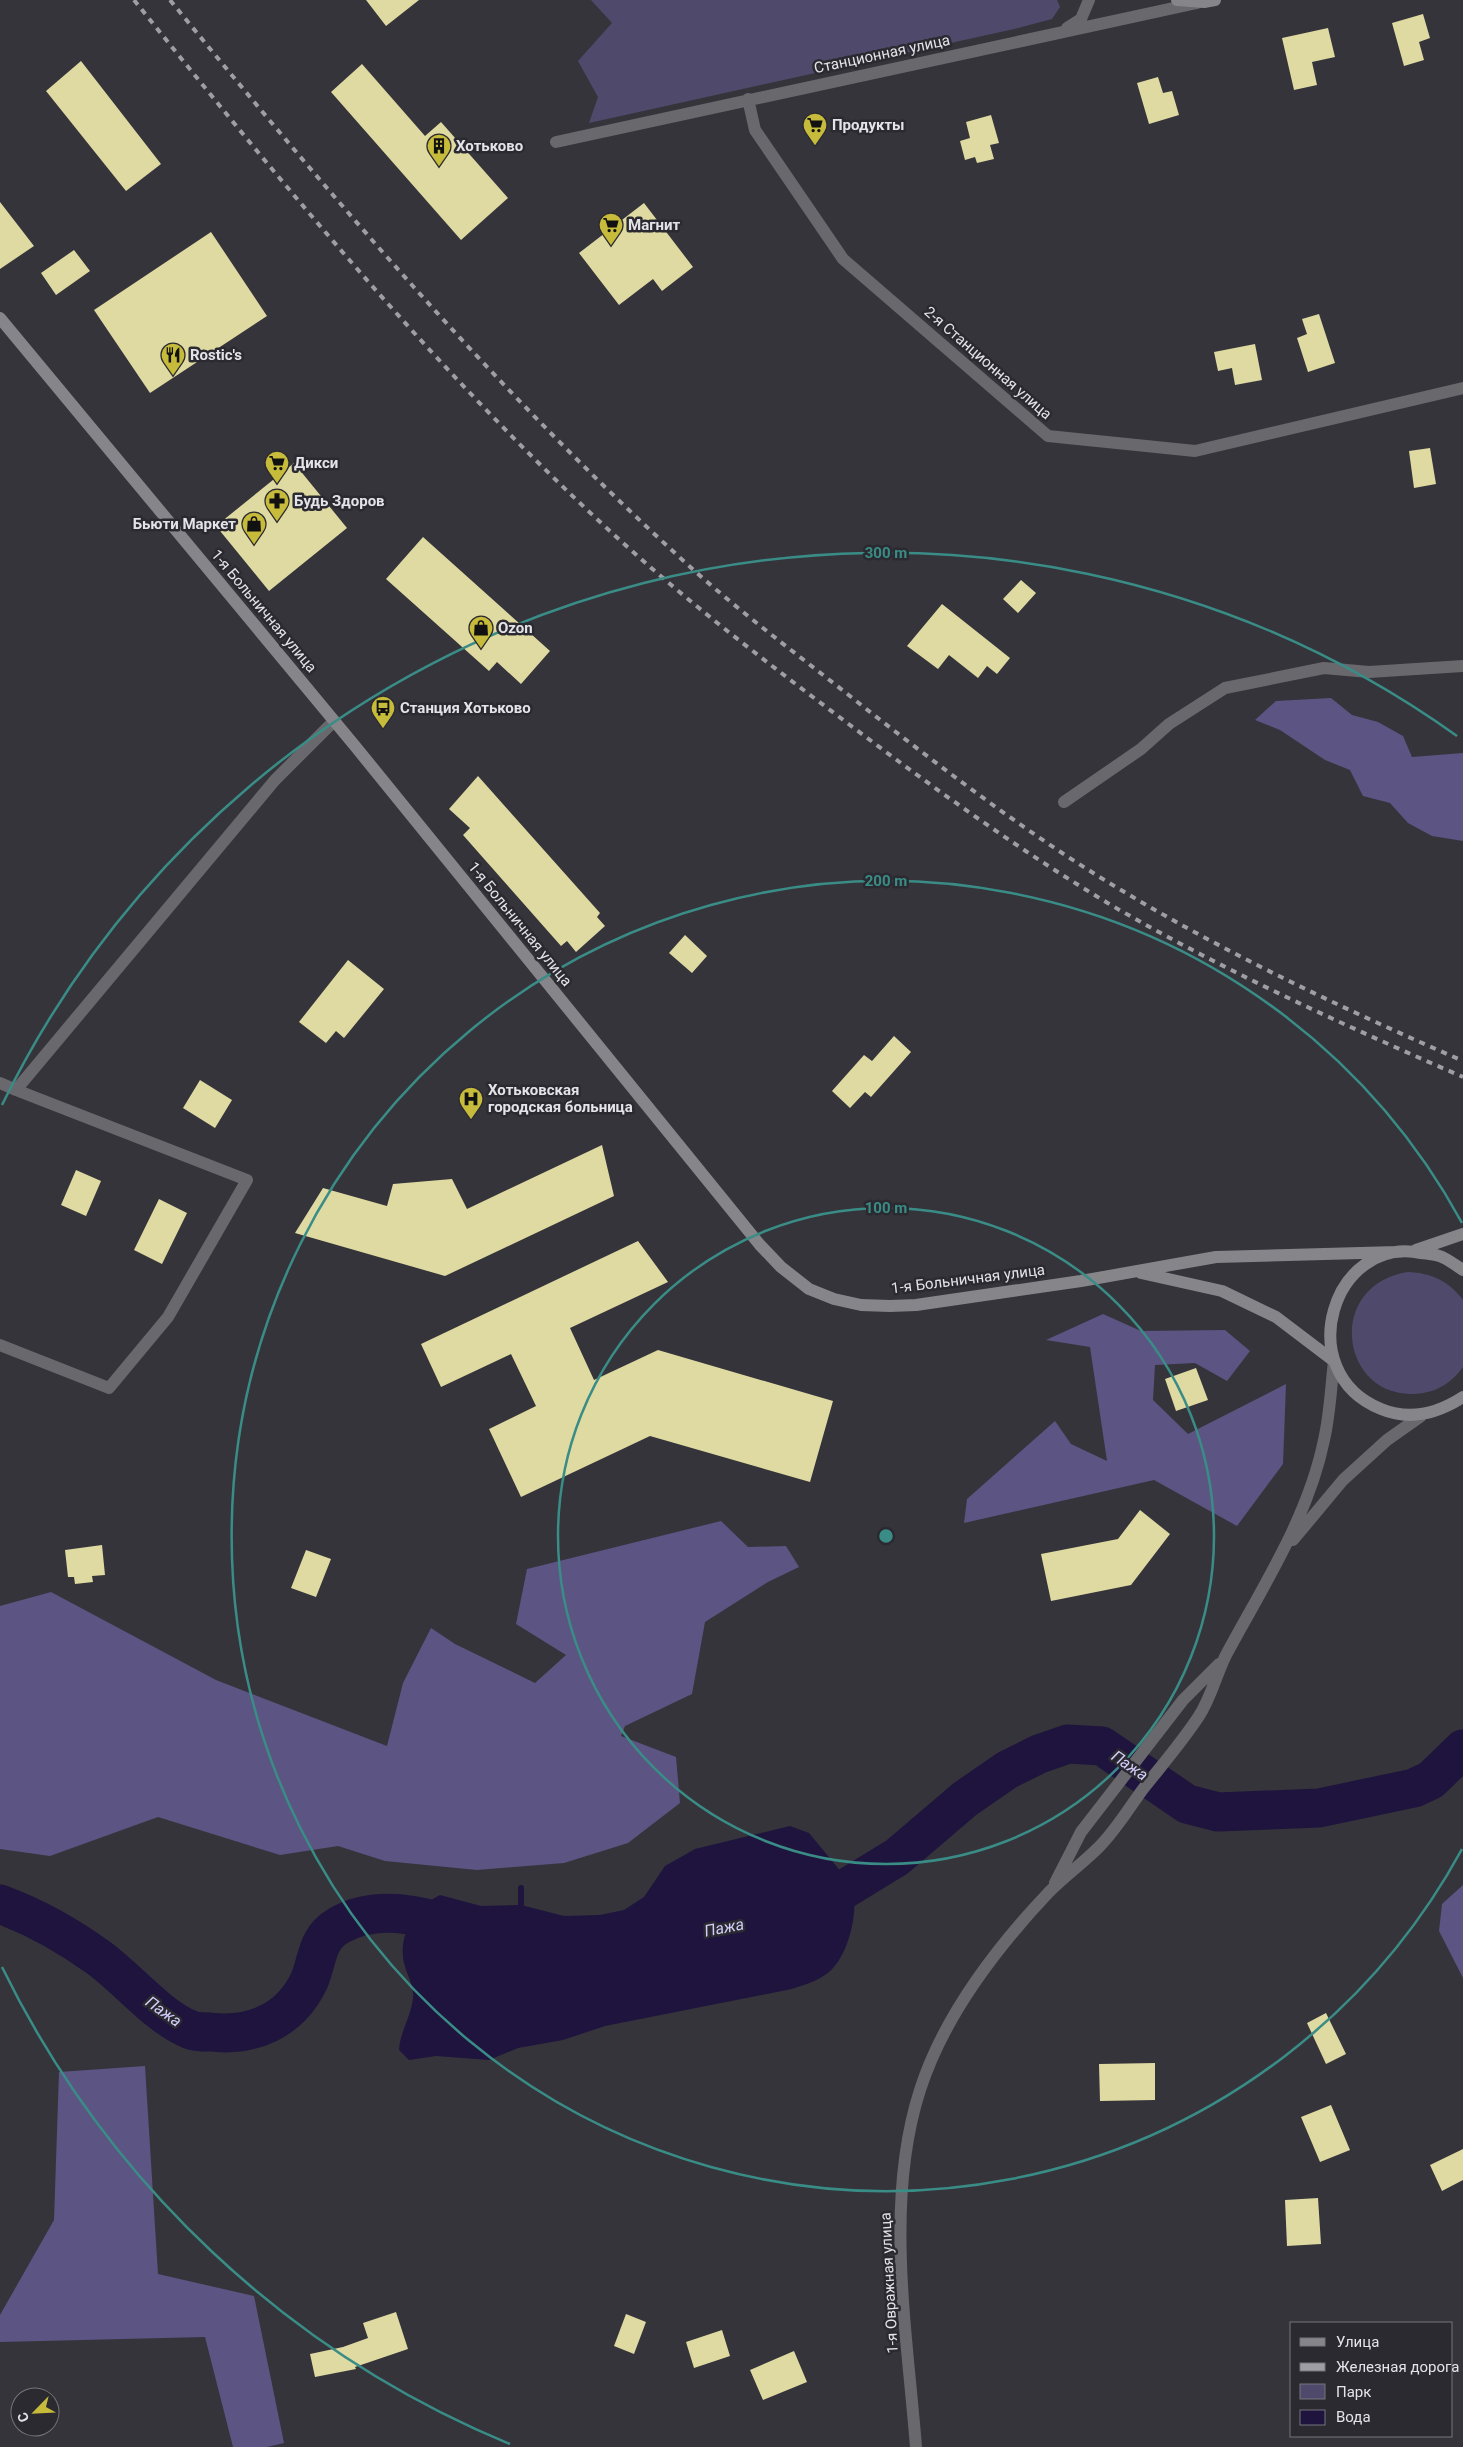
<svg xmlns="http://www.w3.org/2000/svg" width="1463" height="2447" font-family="Roboto,sans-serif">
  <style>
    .green { fill: #4f4a6c }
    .forest { fill: #5c5483 }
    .water { fill: #1f143d }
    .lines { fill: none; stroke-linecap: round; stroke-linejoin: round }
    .stream { stroke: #1f143d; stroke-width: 6 }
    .river { stroke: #1f143d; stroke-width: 39 }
    .building { fill: #dfdaa1 }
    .minor { stroke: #69686c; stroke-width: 12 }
    .tertiary { stroke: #69686c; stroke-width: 12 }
    .secondary { stroke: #85858a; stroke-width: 12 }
    .rail { stroke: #9f9ea4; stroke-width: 4; stroke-dasharray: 6 6; stroke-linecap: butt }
    .ring { fill: none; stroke: #3a8c86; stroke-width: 2.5 }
    .labels { text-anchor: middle; stroke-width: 5; stroke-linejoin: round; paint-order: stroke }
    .street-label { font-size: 15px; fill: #e4e3e8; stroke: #2b2a31 }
    .poi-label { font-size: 15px; font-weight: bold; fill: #e4e3e8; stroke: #2b2a31; text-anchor: start }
    .water-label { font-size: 16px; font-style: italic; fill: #d3cdfb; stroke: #2b2a31 }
    .centre { fill: #3a8c86; stroke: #2b2a31; stroke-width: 2.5 }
    .ring-label { font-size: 15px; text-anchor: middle; font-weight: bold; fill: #3a8c86; stroke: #2b2a31; stroke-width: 5; stroke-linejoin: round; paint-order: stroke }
  </style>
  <rect width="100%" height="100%" fill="#35343b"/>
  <path class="green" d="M591,0H1057L1060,7L1052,19L1014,29L589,123L598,97L578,61L612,23Z
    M1408,1272C1431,1273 1449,1281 1463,1300V1367C1454,1380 1439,1391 1423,1393C1341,1406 1322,1285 1408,1272Z"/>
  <path class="forest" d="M1331,698L1352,715L1378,722L1403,736L1412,757L1463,753V841L1432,836L1408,823L1390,803L1363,796L1350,770L1325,760L1280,730L1255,720L1276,701Z
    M1103,1314L1141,1331L1225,1330L1250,1351L1227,1381L1195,1363L1155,1365L1153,1400L1188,1434L1286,1384L1283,1464L1237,1526L1154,1480L964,1523L967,1499L1055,1421L1071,1444L1107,1461L1090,1347L1046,1340Z
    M721,1521L748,1547L786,1546L799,1567L768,1582L705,1622L692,1694L625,1726L621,1736L676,1757L680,1803L628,1843L564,1863L477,1870L385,1861L338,1846L280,1855L158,1817L50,1856L0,1849V1606L51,1592L216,1680L387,1746L403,1683L431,1628L455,1644L535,1683L566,1655L516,1624L527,1569Z
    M1463,1885V1978L1439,1931L1442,1904Z
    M145,2066L158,2274L254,2296L284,2443L267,2447H233L205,2337L0,2342V2315L54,2220L59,2072Z"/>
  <path class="water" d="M790,1826L809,1833L852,1885C859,1909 850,1948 834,1967C824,1979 807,1984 792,1989L605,2026L563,2040L518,2048L489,2060L436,2056L409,2060L399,2050C400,2032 411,2017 413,1998C415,1985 404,1971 403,1957C400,1931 418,1906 440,1895L481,1906L521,1905L564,1916L600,1915L624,1910L644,1897L665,1866L695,1849Z"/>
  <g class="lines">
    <path class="stream" d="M521,1888V1905"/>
    <path class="river" d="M0,1904C35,1917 69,1936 99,1958C128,1979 158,2017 191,2030C196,2032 204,2032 210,2032C252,2037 290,2021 309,1981C318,1960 316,1939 338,1926C377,1902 424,1917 466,1928
      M805,1909L817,1906L897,1857L965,1799L1007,1770L1039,1754L1068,1744L1102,1746L1187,1804L1218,1812L1319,1808L1414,1788L1431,1780L1463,1749"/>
  </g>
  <path class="building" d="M366,0H419L386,26Z
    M1423,14L1430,38L1419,42L1424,60L1404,66L1392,23Z
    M1328,28L1335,57L1312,62L1317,85L1294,90L1282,38Z
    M81,61L161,164L126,191L46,91Z
    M362,64L425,136L441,122L508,198L461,240L331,92Z
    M1158,77L1163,93L1172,91L1179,115L1149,124L1137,83Z
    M991,115L999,143L990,145L994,159L977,163L975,157L965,160L960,141L970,138L966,122Z
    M0,202L34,246L0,269Z
    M644,203L693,267L662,291L653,279L619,305L579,253Z
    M211,232L267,316L150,393L94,310Z
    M74,250L90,271L56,295L41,273Z
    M1319,314L1335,363L1308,372L1297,338L1307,334L1302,319Z
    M1255,344L1262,380L1235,385L1232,368L1218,371L1214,352Z
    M1430,448L1436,484L1414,488L1409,451Z
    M294,463L347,528L269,591L216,526Z
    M423,537L550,651L521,684L497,662L489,671L386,579Z
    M1021,580L1036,593L1018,613L1003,599Z
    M942,604L1010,658L997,674L987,666L978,678L949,655L938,669L907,646Z
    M478,776L600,913L597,917L605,926L576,952L567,941L561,946L463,835L470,828L449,809Z
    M685,935L707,956L692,973L669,953Z
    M348,960L384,989L344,1038L336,1031L326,1043L299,1022Z
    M894,1036L911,1052L871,1097L865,1092L850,1108L832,1091L864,1055L872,1061Z
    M200,1080L232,1100L215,1128L183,1108Z
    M602,1145L614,1196L445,1276L295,1233L323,1188L387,1206L393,1184L452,1179L467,1209Z
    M76,1170L101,1181L86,1216L61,1205Z
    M159,1199L187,1213L162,1264L134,1250Z
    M638,1241L668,1282L570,1328L594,1380L658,1350L833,1401L810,1482L650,1436L521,1497L489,1429L536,1406L511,1354L441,1387L421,1344Z
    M1196,1368L1208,1400L1176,1411L1165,1379Z
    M1140,1510L1170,1534L1131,1585L1051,1601L1041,1554L1118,1539Z
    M102,1545L105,1575L92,1576L93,1582L75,1584L74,1577H68L65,1550Z
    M306,1550L331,1559L316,1597L291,1588Z
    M1326,2013L1346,2054L1326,2064L1307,2023Z
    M1155,2063V2100L1100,2101L1099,2064Z
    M1331,2105L1350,2150L1320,2162L1301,2117Z
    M1463,2149V2180L1442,2191L1430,2165Z
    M1318,2198L1321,2244L1287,2246L1285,2200Z
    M396,2312L408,2349L355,2367L356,2369L315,2377L310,2354L343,2347L368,2338L363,2323Z
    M626,2314L646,2322L634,2354L614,2346Z
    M722,2330L730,2356L694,2368L686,2342Z
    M794,2351L807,2382L763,2400L750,2370Z"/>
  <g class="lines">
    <path class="minor" d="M1067,28L1081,19L1089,0
      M748,99L755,130L843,259L1048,436L1195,451L1463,388
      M556,142L1197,3
      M1064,802L1141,749L1169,724L1225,688L1324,668L1369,672L1463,666
      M0,1083L16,1090L275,780L334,721
      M0,1345L109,1388L168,1317L247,1180L16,1090"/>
    <path class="tertiary" d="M1293,1540L1343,1480L1387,1440L1421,1416
      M1055,1883L1081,1832L1183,1700L1219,1664
      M916,2447C907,2332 884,2201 920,2090C944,2015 996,1948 1049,1892C1065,1876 1083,1863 1099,1847C1116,1830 1129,1808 1143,1789C1162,1765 1182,1742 1199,1716C1211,1698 1216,1675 1226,1655C1263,1586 1308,1518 1324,1440C1330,1414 1331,1387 1334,1361"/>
    <path class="secondary" d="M1177,0L1204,2L1215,0
      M0,318L355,746L760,1245L781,1267L809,1289L834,1299L861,1305L890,1306L916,1305L1081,1281L1216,1257L1397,1252
      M1416,1250L1463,1234
      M1463,1270C1457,1266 1450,1261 1444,1258C1437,1254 1428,1254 1421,1253C1333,1235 1290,1372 1381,1409C1410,1421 1437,1414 1463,1397
      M1141,1273L1222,1291L1276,1317L1334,1361"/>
    <path class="rail" d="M134,0C287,190 442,379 623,543C694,607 770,665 846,722C932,787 1019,850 1111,905C1224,971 1344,1025 1463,1077
      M170,0C332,198 497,392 687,564C743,615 805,660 865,708C947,772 1032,837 1121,890C1231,956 1346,1010 1463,1061"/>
  </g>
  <g class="ring">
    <circle cx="886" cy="1536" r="328"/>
    <path d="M1462 1849A655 655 0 1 1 1462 1223"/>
    <path d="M510 2444A983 983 0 0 1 2 1967M2 1105A983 983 0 0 1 1457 736"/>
  </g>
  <defs>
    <symbol id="supermarket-pin" viewBox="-11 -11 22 30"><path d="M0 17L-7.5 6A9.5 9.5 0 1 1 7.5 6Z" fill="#c7bb3b" stroke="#2b2a31"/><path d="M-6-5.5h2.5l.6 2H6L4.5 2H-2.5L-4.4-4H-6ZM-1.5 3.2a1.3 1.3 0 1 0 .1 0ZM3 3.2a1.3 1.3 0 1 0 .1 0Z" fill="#111"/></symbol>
    <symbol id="building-pin" viewBox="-11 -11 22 30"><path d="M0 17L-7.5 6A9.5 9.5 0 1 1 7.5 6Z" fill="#c7bb3b" stroke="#2b2a31"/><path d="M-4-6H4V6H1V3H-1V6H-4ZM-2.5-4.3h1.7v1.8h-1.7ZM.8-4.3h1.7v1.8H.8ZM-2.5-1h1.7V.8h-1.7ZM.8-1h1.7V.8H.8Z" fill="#111"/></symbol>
    <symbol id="restaurant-pin" viewBox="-11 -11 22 30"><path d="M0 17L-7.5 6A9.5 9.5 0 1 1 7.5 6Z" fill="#c7bb3b" stroke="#2b2a31"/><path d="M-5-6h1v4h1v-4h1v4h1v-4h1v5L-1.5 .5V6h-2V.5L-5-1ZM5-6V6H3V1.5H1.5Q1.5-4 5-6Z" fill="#111"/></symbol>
    <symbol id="pharmacy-pin" viewBox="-11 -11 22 30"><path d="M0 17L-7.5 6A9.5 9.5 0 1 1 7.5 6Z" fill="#c7bb3b" stroke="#2b2a31"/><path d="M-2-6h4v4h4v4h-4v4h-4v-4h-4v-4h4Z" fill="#111"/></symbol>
    <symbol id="shop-pin" viewBox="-11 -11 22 30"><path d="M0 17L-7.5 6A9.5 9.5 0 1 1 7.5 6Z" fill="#c7bb3b" stroke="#2b2a31"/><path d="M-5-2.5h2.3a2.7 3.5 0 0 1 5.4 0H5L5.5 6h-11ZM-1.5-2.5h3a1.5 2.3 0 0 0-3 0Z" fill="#111"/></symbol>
    <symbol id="bus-pin" viewBox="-11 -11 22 30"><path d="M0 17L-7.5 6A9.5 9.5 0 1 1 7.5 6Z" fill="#c7bb3b" stroke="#2b2a31"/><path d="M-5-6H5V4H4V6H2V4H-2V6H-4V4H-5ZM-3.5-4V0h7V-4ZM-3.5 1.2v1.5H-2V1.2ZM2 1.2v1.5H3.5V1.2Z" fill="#111"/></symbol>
    <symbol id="hospital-pin" viewBox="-11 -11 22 30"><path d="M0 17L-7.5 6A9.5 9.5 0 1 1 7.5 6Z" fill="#c7bb3b" stroke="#2b2a31"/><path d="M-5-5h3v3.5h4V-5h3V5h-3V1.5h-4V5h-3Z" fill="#111"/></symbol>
  </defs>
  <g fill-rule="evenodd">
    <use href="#supermarket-pin" x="801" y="111" width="28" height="38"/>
    <use href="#building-pin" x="425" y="132" width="28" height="38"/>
    <use href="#supermarket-pin" x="597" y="211" width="28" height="38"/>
    <use href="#restaurant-pin" x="159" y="341" width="28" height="38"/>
    <use href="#supermarket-pin" x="263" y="449" width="28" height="38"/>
    <use href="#pharmacy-pin" x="263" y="487" width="28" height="38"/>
    <use href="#shop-pin" x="240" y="510" width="28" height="38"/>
    <use href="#shop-pin" x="467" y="614" width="28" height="38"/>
    <use href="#bus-pin" x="369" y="694" width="28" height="38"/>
    <use href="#hospital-pin" x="457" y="1085" width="28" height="38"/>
  </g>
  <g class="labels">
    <g class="street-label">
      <text transform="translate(882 54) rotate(-12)" y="5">Станционная улица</text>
      <text transform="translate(988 363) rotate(41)" y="5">2-я Станционная улица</text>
      <text transform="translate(264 611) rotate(50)" y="5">1-я Больничная улица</text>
      <text transform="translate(520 924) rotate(51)" y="5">1-я Больничная улица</text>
      <text transform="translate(968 1279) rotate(-7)" y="5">1-я Больничная улица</text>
      <text transform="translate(889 2283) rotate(-93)" y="5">1-я Овражная улица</text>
    </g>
    <g class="poi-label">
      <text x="832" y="130">Продукты</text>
      <text x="456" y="151">Хотьково</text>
      <text x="628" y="230">Магнит</text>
      <text x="190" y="360">Rostic's</text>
      <text x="294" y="468">Дикси</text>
      <text x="294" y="506">Будь Здоров</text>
      <text x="236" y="529" text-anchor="end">Бьюти Маркет</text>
      <text x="498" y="633">Ozon</text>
      <text x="400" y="713">Станция Хотьково</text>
      <text x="488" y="1095">Хотьковская<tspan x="488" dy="17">городская больница</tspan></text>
    </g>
    <g class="water-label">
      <text transform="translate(1130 1765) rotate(34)" y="6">Пажа</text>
      <text transform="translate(724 1927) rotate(-11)" y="6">Пажа</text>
      <text transform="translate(164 2011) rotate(36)" y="6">Пажа</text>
    </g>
  </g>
  <circle cx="886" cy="1536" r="8" class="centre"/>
  <g class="ring-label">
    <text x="886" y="558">300 m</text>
    <text x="886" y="886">200 m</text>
    <text x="886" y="1213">100 m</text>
  </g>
  <rect x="1290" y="2322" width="162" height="115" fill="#2b2a31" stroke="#75747a"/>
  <rect x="1300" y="2338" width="25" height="8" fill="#85858a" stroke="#75747a"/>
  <text x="1336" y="2347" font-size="15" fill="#e4e3e8">Улица</text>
  <rect x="1300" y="2363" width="25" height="8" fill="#9f9ea4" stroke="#75747a"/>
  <text x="1336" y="2372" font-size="15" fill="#e4e3e8">Железная дорога</text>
  <rect x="1300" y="2384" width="25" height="15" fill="#4f4a6c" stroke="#75747a"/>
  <text x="1336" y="2397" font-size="15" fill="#e4e3e8">Парк</text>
  <rect x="1300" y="2410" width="25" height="15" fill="#1f143d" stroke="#75747a"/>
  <text x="1336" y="2422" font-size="15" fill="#e4e3e8">Вода</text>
  <g transform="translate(35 2412) rotate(246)"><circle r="24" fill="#2b2a31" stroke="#75747a"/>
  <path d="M0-4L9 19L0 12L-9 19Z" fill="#c7bb3b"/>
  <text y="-8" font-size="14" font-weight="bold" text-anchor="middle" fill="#e4e3e8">С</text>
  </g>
</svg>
